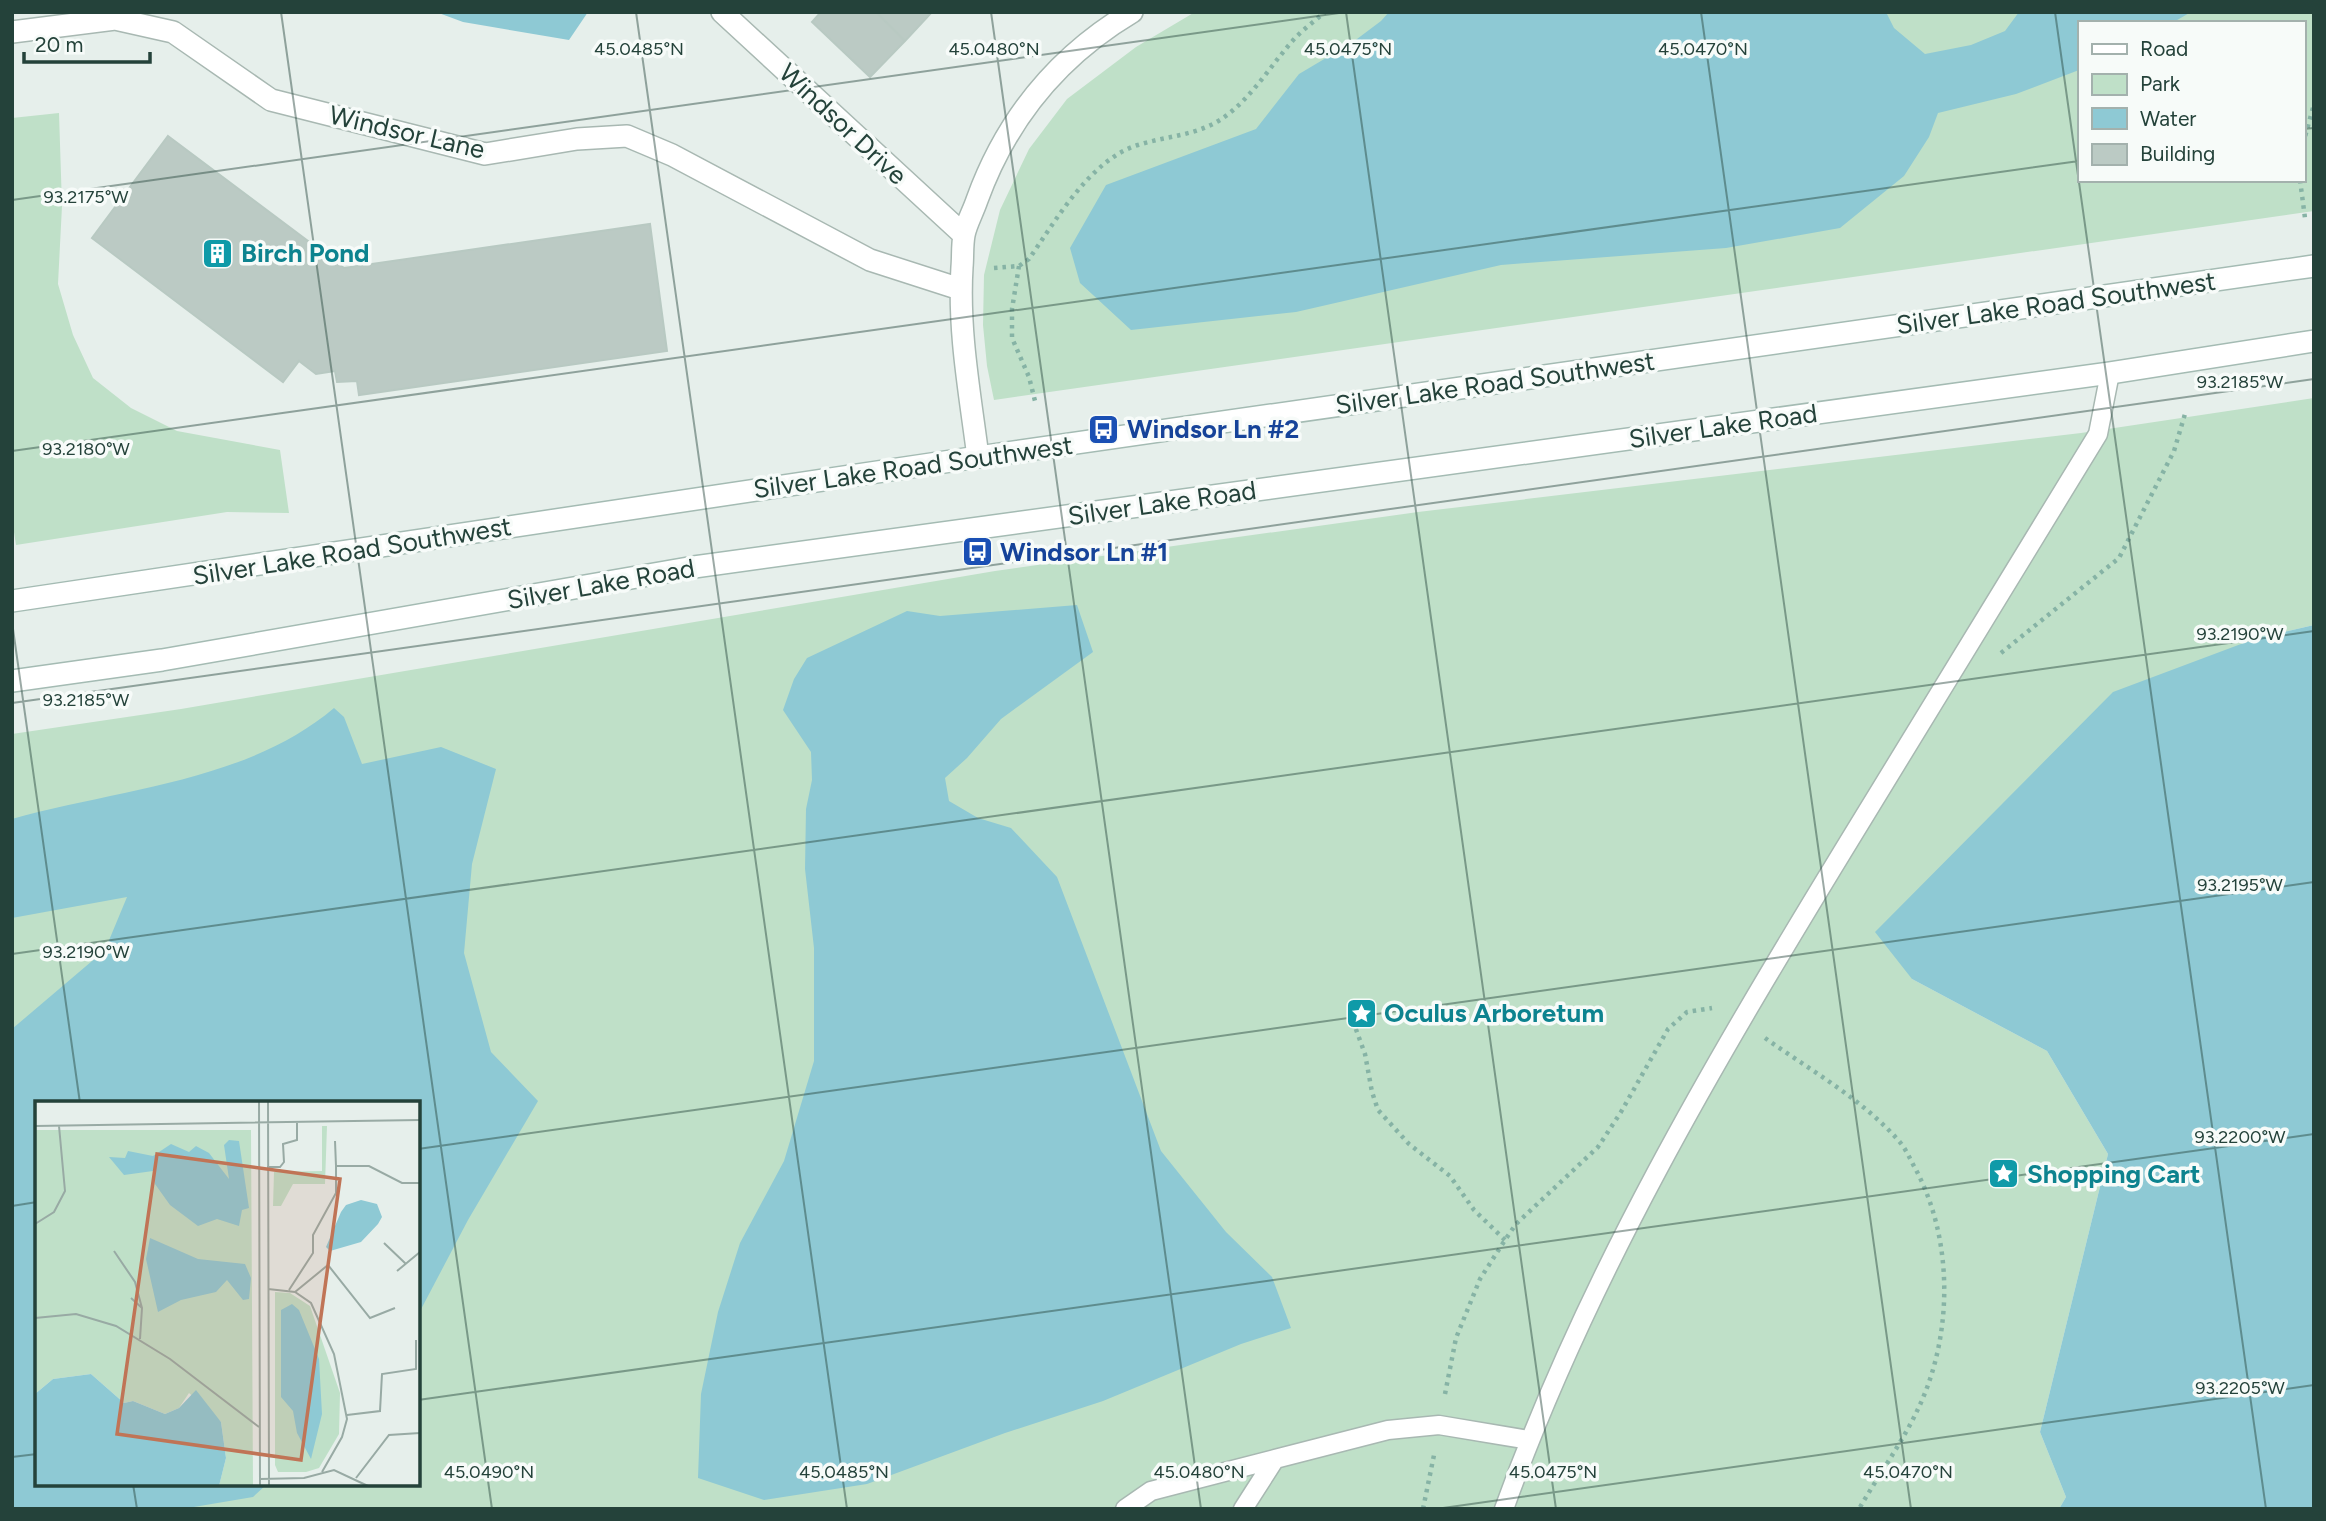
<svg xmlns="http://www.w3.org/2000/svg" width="2326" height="1521" font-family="Figtree,sans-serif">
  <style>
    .green { fill: #bfe0c8; fill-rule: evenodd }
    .water { fill: #8ec9d4 }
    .building { fill: #bbcac4; stroke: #b8c9c2; stroke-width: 2 }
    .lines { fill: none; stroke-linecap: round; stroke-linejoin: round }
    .service-casing { stroke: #a8b8b2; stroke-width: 21 }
    .minor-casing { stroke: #a8b8b2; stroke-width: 24 }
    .secondary-casing { stroke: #a4bbb3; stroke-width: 24 }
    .path { stroke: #86b3a5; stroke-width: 4.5; stroke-dasharray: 3.5 5; stroke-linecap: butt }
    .service { stroke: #fff; stroke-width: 18 }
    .minor { stroke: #fff; stroke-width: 21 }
    .secondary { stroke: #fff; stroke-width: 21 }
    .ticks { fill: none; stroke: #24423a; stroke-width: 2; stroke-opacity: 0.45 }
    .labels { text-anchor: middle; stroke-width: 7; stroke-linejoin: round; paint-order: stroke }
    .street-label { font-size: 26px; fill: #24423a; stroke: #f7fbf9 }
    .culture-label { font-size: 26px; font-weight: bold; fill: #0d838f; stroke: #f7fbf9; text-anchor: start }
    .transit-label { font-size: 26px; font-weight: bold; fill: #164399; stroke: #f7fbf9; text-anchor: start }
    .inset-road { fill: none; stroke: #98aaa4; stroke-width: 2 }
    .view { fill: #c07456; fill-opacity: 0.15; stroke: #c07456; stroke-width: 3.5 }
    .inset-edge { fill: none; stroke: #24423a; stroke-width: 3.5 }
    .ticks-label { font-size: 18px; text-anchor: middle; fill: #24423a; stroke: #f7fbf9; stroke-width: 7; stroke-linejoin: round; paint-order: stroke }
  </style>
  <rect width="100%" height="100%" fill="#e6efeb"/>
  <path class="green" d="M1195,12H2314V211L994,400L987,366L983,325L984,275L1000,210L1029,149L1067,99L1136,47ZM2079,23H2303V180H2079Z
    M59,113L62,206L58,284L73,335L93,378L131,408L177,431L280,450L289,513L227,512L16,545L12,519V118Z
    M2314,398V625L2257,638L1912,979L2047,1051L2108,1154L2040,1432L2066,1497L2059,1509H12V734L181,709L995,571L1418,512L2081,433ZM37,1103H418V1484H37Z"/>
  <path class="water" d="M436,12H588L569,40L463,22Z
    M1389,12H1886L1894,28L1925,54L1971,45L2005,31L2019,12H2191L2172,23H2079V70L2016,94L1938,113L1929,137L1904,176L1840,228L1726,248L1501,265L1296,312L1131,330L1080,283L1070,248L1106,185L1256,129L1299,74L1353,42L1381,21Z
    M1077,605L1093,652L1001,719L967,758L945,778L949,801L978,818L1011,828L1057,877L1161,1151L1226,1232L1272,1277L1291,1328L1241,1344L1103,1401L1005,1433L867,1484L764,1500L698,1478L701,1394L718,1312L740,1243L784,1161L814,1061V948L805,869L806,809L812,780L811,752L783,710L794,679L807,658L907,611L940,616Z
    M2314,625V1509H2059L2066,1497L2040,1432L2108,1154L2047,1051L1912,979L1875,932L2113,692L2257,638Z
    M334,708L344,717L362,764L441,747L496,769L472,864L464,953L491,1052L538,1101L468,1220L418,1315V1103H37V1484H267L253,1497L182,1509H12V1029L105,950L127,897L12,918V819C118,789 247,782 334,708Z"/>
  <path class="building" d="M821,12H876L905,41L870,77L812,22Z
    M876,12H932L905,41Z
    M168,136L344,268L650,224L667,351L359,395L357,381L337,382L335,371L316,374L299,361L283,382L92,238Z"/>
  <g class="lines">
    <defs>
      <path id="service" d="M1125,1509L1151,1491L1275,1459
        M1243,1509L1275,1459L1388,1430L1439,1425L1529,1440
        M1504,1509C1588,1275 1715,1061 1843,851C1928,712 2013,573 2098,434L2110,373"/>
      <path id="minor" d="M722,12L964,235
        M12,32L115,19L173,32L271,100L485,154L577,139L627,136L672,155L870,260L960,289
        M978,457C970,394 958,331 962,267C963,257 962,246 964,235C966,224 973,212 977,200C1006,120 1058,56 1132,12"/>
      <path id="secondary" d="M12,601L978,457L2314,266
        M12,681L162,660L694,567L2110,373L2314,341"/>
    </defs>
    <use href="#service" class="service-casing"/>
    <use href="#minor" class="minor-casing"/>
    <use href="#secondary" class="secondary-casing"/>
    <path class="path" d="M2303,144L2314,104
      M2300,180L2305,218
      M1019,266L1012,309V338L1029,377L1035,401
      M994,268L1019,266L1029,259C1056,220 1091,159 1138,145C1166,136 1194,136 1220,120C1251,100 1272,63 1296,37C1305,28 1316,20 1325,12
      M2001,653L2119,558L2174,451L2185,414
      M1350,1013L1365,1054L1372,1092L1378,1110L1409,1144L1450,1176L1474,1210L1505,1240
      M1765,1038C1810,1070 1862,1099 1899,1141C1906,1149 1910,1159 1915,1168C1954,1240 1953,1336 1918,1409C1902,1443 1878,1476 1859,1509
      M1445,1394L1456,1338L1480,1279L1505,1240L1516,1224L1598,1147L1621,1112L1668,1029L1687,1012L1712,1008
      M1423,1509L1434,1455"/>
    <use href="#service" class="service"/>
    <use href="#minor" class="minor"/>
    <use href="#secondary" class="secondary"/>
  </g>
  <path class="ticks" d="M281,12L492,1509M636,12L847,1509M991,12L1201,1509M1346,12L1556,1509M1701,12L1911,1509M2055,12L2266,1509M2303,129L2314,128M12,200L1346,12M12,451L2079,161M12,622L80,1103M12,703L2314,379M12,954L2314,631M418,1149L2314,882M12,1206L37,1202M418,1400L2314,1134M12,1457L37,1454M133,1484L137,1509M1436,1509L2314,1385"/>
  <defs>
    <symbol id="building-square" viewBox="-11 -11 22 22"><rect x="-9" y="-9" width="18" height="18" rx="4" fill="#0f9aa8" stroke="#f7fbf9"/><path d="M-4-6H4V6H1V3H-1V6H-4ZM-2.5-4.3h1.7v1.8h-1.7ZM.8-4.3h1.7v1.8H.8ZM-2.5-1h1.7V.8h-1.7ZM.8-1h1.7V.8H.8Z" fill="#fff"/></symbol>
    <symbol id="bus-square" viewBox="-11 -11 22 22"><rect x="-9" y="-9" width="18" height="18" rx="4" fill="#1a4fb4" stroke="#f7fbf9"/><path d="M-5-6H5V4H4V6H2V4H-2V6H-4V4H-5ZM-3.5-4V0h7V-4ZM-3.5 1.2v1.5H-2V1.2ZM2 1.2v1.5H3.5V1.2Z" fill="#fff"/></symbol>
    <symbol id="sight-square" viewBox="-11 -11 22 22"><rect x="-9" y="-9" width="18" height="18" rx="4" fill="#0f9aa8" stroke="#f7fbf9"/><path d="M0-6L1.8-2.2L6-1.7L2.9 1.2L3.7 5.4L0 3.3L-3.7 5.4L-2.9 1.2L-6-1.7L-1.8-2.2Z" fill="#fff"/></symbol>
  </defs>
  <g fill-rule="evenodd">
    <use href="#building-square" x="200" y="236" width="35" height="35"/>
    <use href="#bus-square" x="1086" y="412" width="35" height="35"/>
    <use href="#bus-square" x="960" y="534" width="35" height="35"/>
    <use href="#sight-square" x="1344" y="996" width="35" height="35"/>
    <use href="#sight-square" x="1986" y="1156" width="35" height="35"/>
  </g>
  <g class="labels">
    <g class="street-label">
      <text transform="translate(843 124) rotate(43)" y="9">Windsor Drive</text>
      <text transform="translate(407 132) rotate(13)" y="9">Windsor Lane</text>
      <text transform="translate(2056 303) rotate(-8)" y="9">Silver Lake Road Southwest</text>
      <text transform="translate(1495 383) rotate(-8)" y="9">Silver Lake Road Southwest</text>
      <text transform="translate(1723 426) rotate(-8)" y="9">Silver Lake Road</text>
      <text transform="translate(913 467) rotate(-8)" y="9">Silver Lake Road Southwest</text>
      <text transform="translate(1162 503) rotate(-8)" y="9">Silver Lake Road</text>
      <text transform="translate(352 551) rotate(-9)" y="9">Silver Lake Road Southwest</text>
      <text transform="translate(601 584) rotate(-10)" y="9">Silver Lake Road</text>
    </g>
    <g class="culture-label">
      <text x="241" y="262">Birch Pond</text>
      <text x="1384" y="1022">Oculus Arboretum</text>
      <text x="2027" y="1183">Shopping Cart</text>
    </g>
    <g class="transit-label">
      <text x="1127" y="438">Windsor Ln #2</text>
      <text x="1000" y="561">Windsor Ln #1</text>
    </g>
  </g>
  <g transform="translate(35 1101)">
    <rect width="385" height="385" fill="#e6efeb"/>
    <path d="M287,25H292L290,83H258L246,105H238L239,71L287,70ZM0,29H216L218,385H184L191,357L186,321L154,292L144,307L130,313L98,300L89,302L56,273L18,278L0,293ZM240,191L255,192L275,205L305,292L304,333L284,367L271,371H243L240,364Z" fill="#bfe0c8"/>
    <path d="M194,39L204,40L214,107L207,109L204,125L182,118L163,125L135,104L120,83L118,70L89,74L74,56L90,57L93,50L118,55L136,43L154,51L161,45L174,52L194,78L189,44ZM326,99L342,103L347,116L343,123L326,141L295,150L291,146L306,111L311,104ZM115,137L163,158L210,163L216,177L214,198L208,199L192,179L181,191L146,199L123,211L111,158ZM257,203L264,209L284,258L287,313L276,358L262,332L258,310L246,296V209ZM56,273L89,302L98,300L130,313L144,307L161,289L186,321L191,357L184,385H0V293L18,278Z" fill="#8ec9d4"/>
    <path class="inset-road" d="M224,0L225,385M233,0L234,385M0,25L385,19M300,40L301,65M232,66H245L249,61L248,43L262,39V22M0,123L19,111L30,90L24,25M349,142L371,163M79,150L100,181L107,207M362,170L385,151M233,188L260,191L276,202L299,253L312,318L307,336L287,371M254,189L278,152V134L301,92V65H334L367,82H385M260,191L293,164L335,217L360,207M96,197L107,207L105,238M0,217L41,213L81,225L135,258L224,326M312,314L345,310L347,273L381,268V239M321,377L354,334L385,332M225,378L269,377L299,369L333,385"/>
    <path class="view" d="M122,53L305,78L266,359L82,333Z"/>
    <rect width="385" height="385" class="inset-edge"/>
  </g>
  <g class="ticks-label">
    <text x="639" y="55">45.0485°N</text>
    <text x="994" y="55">45.0480°N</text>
    <text x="1348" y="55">45.0475°N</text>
    <text x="1703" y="55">45.0470°N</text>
    <text x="86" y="203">93.2175°W</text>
    <text x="2240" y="388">93.2185°W</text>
    <text x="86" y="455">93.2180°W</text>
    <text x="2240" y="640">93.2190°W</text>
    <text x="86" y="706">93.2185°W</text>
    <text x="2240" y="891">93.2195°W</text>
    <text x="86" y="958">93.2190°W</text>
    <text x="2240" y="1143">93.2200°W</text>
    <text x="2240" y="1394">93.2205°W</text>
    <text x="489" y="1478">45.0490°N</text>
    <text x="844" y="1478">45.0485°N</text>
    <text x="1199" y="1478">45.0480°N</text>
    <text x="1553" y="1478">45.0475°N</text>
    <text x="1908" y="1478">45.0470°N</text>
  </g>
  <rect width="2326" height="1521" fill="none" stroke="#24423a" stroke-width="28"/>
  <rect x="2078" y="21" width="228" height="161" fill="#f7fbf9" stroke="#a3b1ad" stroke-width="2"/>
  <rect x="2092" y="44" width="35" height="10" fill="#ffffff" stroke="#a3b1ad" stroke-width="2"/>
  <text x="2140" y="56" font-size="21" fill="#24423a">Road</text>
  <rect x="2092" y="74" width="35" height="21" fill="#bfe0c8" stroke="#a3b1ad" stroke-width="2"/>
  <text x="2140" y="91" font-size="21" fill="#24423a">Park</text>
  <rect x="2092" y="108" width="35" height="21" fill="#8ec9d4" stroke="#a3b1ad" stroke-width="2"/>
  <text x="2140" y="126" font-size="21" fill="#24423a">Water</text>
  <rect x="2092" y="144" width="35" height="21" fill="#bbcac4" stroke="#a3b1ad" stroke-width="2"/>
  <text x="2140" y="161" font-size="21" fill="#24423a">Building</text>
  <path d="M24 52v10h126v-10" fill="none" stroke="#24423a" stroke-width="3.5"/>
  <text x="35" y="52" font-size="21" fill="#24423a" stroke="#f7fbf9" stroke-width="5" paint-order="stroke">20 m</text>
</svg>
